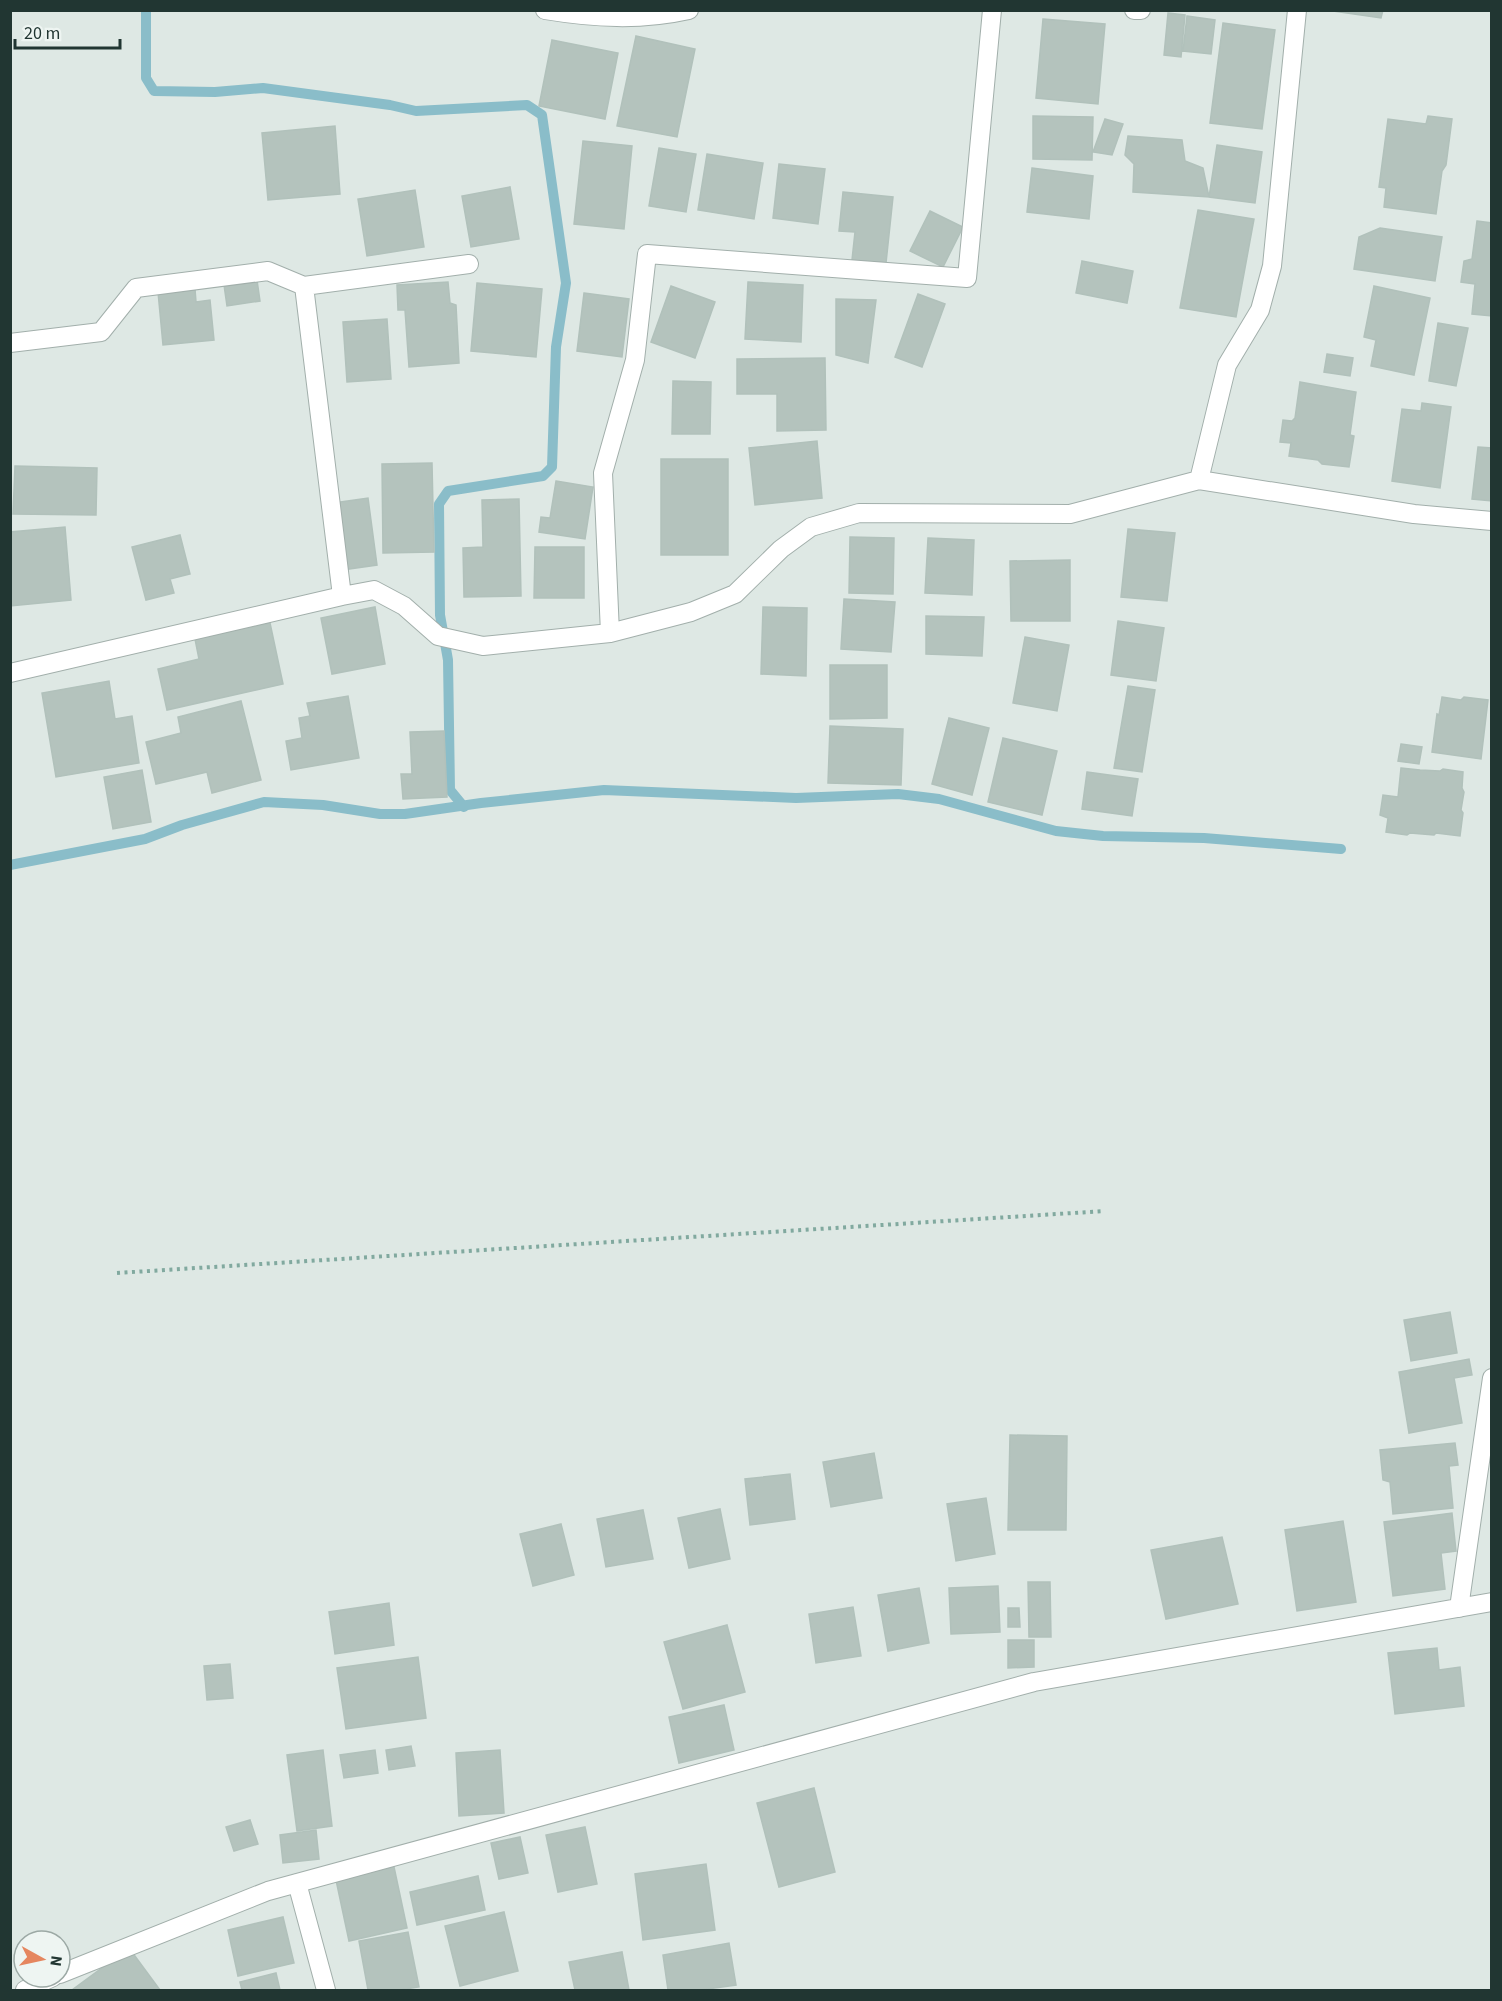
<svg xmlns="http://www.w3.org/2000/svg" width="1502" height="2001" font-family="'Source Sans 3',sans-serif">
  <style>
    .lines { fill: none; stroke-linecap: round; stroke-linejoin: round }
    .stream { stroke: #8abdc9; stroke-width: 10 }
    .building { fill: #b4c3bd; stroke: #b1c1bb; stroke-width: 1.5 }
    .minor-casing { stroke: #a2afab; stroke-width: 20 }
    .path { stroke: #81a99f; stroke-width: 4; stroke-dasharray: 3 4.5; stroke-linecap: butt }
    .minor { stroke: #fff; stroke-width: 18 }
  </style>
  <rect width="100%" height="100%" fill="#dee8e4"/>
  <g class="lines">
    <path class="stream" d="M146,10V78L154,91L215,92L263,88L390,105L416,111L527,105L542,115L566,283L556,347L552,467L543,476L448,491L439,504L440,615L448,660L450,790L464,807
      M10,865L145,839L182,825L264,802L323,805L380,814H405L481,803L604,790L796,798L898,794L939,799L1056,831L1103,836L1204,838L1341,849"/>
  </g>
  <path class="building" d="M1326,10H1383L1381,18Z
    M1168,13L1185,15L1181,57L1164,55Z
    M1187,16L1215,20L1211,54L1183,51Z
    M1043,19L1105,24L1098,104L1036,98Z
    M1223,23L1275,30L1262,129L1210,123Z
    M636,36L695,49L677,137L617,126Z
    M552,40L618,53L605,119L539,106Z
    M1033,116L1093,117L1092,160L1033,159Z
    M1428,116L1452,119L1446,165L1442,171L1436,214L1384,207L1386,188L1379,187L1388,119L1426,124Z
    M1105,119L1123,124L1112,155L1093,152Z
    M335,126L340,194L268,200L262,133Z
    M1128,136L1182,140L1185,161L1203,168L1209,197L1133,192L1134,164L1125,155Z
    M583,141L632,146L624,229L574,224Z
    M1217,145L1262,152L1255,203L1209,197Z
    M659,148L696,154L686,212L649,206Z
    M707,154L763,163L754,219L698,210Z
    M779,164L825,169L818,224L773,218Z
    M1032,168L1093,176L1089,219L1027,212Z
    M510,187L519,239L471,247L462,196Z
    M415,190L424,247L367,256L358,199Z
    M843,192L893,197L886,263L852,260L855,232L839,231Z
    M1198,210L1254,219L1236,317L1180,308Z
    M930,211L963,227L943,267L910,251Z
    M1477,221L1492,223V316L1472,314L1475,284L1461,282L1464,261L1472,259Z
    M1380,228L1442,237L1435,281L1354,269L1359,237Z
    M1082,261L1133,271L1127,303L1076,293Z
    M255,266L260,301L227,306L222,271Z
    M448,282L450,303L456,305L459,363L409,367L405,310H398L397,285Z
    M748,282L803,285L801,342L745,339Z
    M477,283L542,289L536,357L471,351Z
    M671,286L715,302L695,358L651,342Z
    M1374,286L1430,298L1414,375L1371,366L1376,340L1364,337Z
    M195,289L196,302L210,300L214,340L163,345L158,292Z
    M584,293L629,299L622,357L577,351Z
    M918,294L945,304L922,367L895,357Z
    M836,299L876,300L868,363L836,355Z
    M387,319L391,379L347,382L343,322Z
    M1438,323L1468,328L1456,386L1429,381Z
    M1327,354L1353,358L1350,376L1324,372Z
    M825,358L826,430L777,431V394H737V359Z
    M673,381L711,382L710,434H672Z
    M1300,382L1356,392L1350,435L1354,436L1349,467L1322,464L1318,460L1289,456L1291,443L1280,442L1283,420L1292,421L1295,418Z
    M1422,403L1451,407L1440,488L1392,481L1402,409L1421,411Z
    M817,441L822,498L755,505L749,448Z
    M1478,447L1492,448V501L1472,499Z
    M661,459H728V555H661Z
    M432,463L434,552L383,553L382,464Z
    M15,466L97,468L96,515L13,514Z
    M556,481L593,487L585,539L539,532L541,517L550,518Z
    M368,498L377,565L343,570L334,503Z
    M519,499L521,596L464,597L463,548L483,547L482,500Z
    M65,527L71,600L10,606V532Z
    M1128,529L1175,533L1167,601L1121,597Z
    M180,535L190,574L170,579L174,593L146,600L132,547Z
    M850,537L894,538L893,594L849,593Z
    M928,538L974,540L972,595L925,593Z
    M535,547H584V598H534Z
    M1070,560V621H1011L1010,561Z
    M844,599L895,602L891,652L841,649Z
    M375,607L385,664L332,674L321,618Z
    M763,607L807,608L806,676L761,674Z
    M926,616L984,617L982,656L926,654Z
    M1118,621L1164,628L1156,681L1111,675Z
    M270,623L283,684L167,710L158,669L199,659L195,639Z
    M1025,637L1069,645L1057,711L1013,703Z
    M830,665H887V718L830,719Z
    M109,681L115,719L132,716L139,763L56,777L42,693Z
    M1128,686L1155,690L1142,772L1114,768Z
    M348,696L359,758L291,770L286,741L302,738L299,718L310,716L307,703Z
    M1442,697L1461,700L1464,697L1488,700L1481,759L1432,752L1437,714L1439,715Z
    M241,701L261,780L212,793L207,772L156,784L146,742L181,733L178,717Z
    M949,718L989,728L972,795L932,784Z
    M830,726L903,729L901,785L828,783Z
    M444,731L447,797L403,799L401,774H412L410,732Z
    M1003,738L1057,751L1042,815L988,802Z
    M1401,744L1422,747L1419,764L1398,761Z
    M1401,768L1420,770L1440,771L1443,769L1463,772L1462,788L1464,792L1461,810L1463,813L1460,836L1436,833L1434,835L1410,833L1407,835L1386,832L1388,818L1380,815L1383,795L1398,797Z
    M142,770L151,822L113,829L104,777Z
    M1087,772L1138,779L1132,816L1082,809Z
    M1450,1312L1457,1353L1411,1361L1404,1320Z
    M1469,1359L1472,1375L1454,1378L1462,1423L1409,1433L1399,1372Z
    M1010,1435L1067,1436L1066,1530H1008Z
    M1455,1443L1458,1465L1449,1466L1453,1508L1393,1514L1390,1482L1383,1480L1380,1450Z
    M874,1453L882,1498L831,1507L823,1462Z
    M790,1474L795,1519L750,1525L745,1479Z
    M986,1498L995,1554L956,1561L947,1504Z
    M720,1509L730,1559L689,1568L678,1518Z
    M643,1510L653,1559L606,1567L597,1519Z
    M1452,1513L1456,1551L1441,1553L1445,1589L1393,1596L1384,1522Z
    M1343,1521L1356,1602L1297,1611L1285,1530Z
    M561,1524L574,1575L533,1586L520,1534Z
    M1222,1537L1238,1604L1166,1619L1151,1550Z
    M1028,1582H1050L1051,1637H1029Z
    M998,1586L1000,1632L951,1634L949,1588Z
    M919,1588L929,1643L888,1651L878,1595Z
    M389,1603L394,1645L335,1654L329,1612Z
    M853,1607L861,1656L816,1663L809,1614Z
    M1008,1608H1019L1020,1627H1008Z
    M727,1625L745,1692L683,1709L664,1642Z
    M1008,1640H1034V1667L1008,1668Z
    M1437,1648L1439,1670L1460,1667L1464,1706L1395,1714L1388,1653Z
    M418,1657L426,1718L346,1729L337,1668Z
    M230,1664L233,1698L207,1700L204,1666Z
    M724,1705L734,1750L679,1763L669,1717Z
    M411,1746L415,1766L389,1770L386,1750Z
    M323,1750L332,1826L297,1831L287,1755Z
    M375,1750L378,1773L344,1778L340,1755Z
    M500,1750L504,1813L459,1816L456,1753Z
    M814,1788L835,1872L779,1887L757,1803Z
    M250,1820L258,1844L234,1851L226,1827Z
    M585,1827L597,1884L558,1892L546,1835Z
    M316,1830L319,1859L283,1863L280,1835Z
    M520,1837L528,1873L499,1879L491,1843Z
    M706,1864L715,1930L643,1940L635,1874Z
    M394,1867L407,1928L349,1941L336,1880Z
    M478,1876L485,1910L417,1925L410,1892Z
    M504,1912L518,1971L460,1986L445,1926Z
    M283,1917L294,1963L238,1976L228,1930Z
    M408,1932L419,1987L399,1990H368L359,1941Z
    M729,1943L736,1985L700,1990H668L663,1955Z
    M129,1948L160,1990H72Z
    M622,1952L629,1990H575L569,1962Z
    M276,1973L280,1990H242L240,1982Z"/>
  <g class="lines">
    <defs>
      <path id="minor" d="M545,10C594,18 640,21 689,10
        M1134,10H1141
        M10,343L101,332L136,288L268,271L304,286
        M1199,480L1227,365L1260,310L1272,266L1297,10
        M342,596L304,286L469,264
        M610,633L603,473L635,360L647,254L967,278L992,10
        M10,673L342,596L374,590L404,606L438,636L483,646L610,633L691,612L735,594L781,549L811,527L859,513L1070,514L1199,480L1414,514L1492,521
        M1459,1608L1492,1378
        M297,1883L326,1990
        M60,1974L268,1891L1034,1682L1492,1602
        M25,1990L53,1977"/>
    </defs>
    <use href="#minor" class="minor-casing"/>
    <path class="path" d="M117,1273L1105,1211"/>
    <use href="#minor" class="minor"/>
  </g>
  <rect width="1502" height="2001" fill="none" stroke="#213632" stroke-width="24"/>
  <g transform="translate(42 1959) rotate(98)"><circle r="28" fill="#eef5f2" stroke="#9ca9a5" stroke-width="1.5"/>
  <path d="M0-4.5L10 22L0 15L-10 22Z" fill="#e5865f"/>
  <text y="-9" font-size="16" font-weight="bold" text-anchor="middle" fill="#213632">N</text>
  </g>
  <path d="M15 39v9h105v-9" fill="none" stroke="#213632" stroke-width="3"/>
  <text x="24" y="39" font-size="18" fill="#213632" stroke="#eef5f2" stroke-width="4.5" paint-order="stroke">20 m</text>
</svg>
